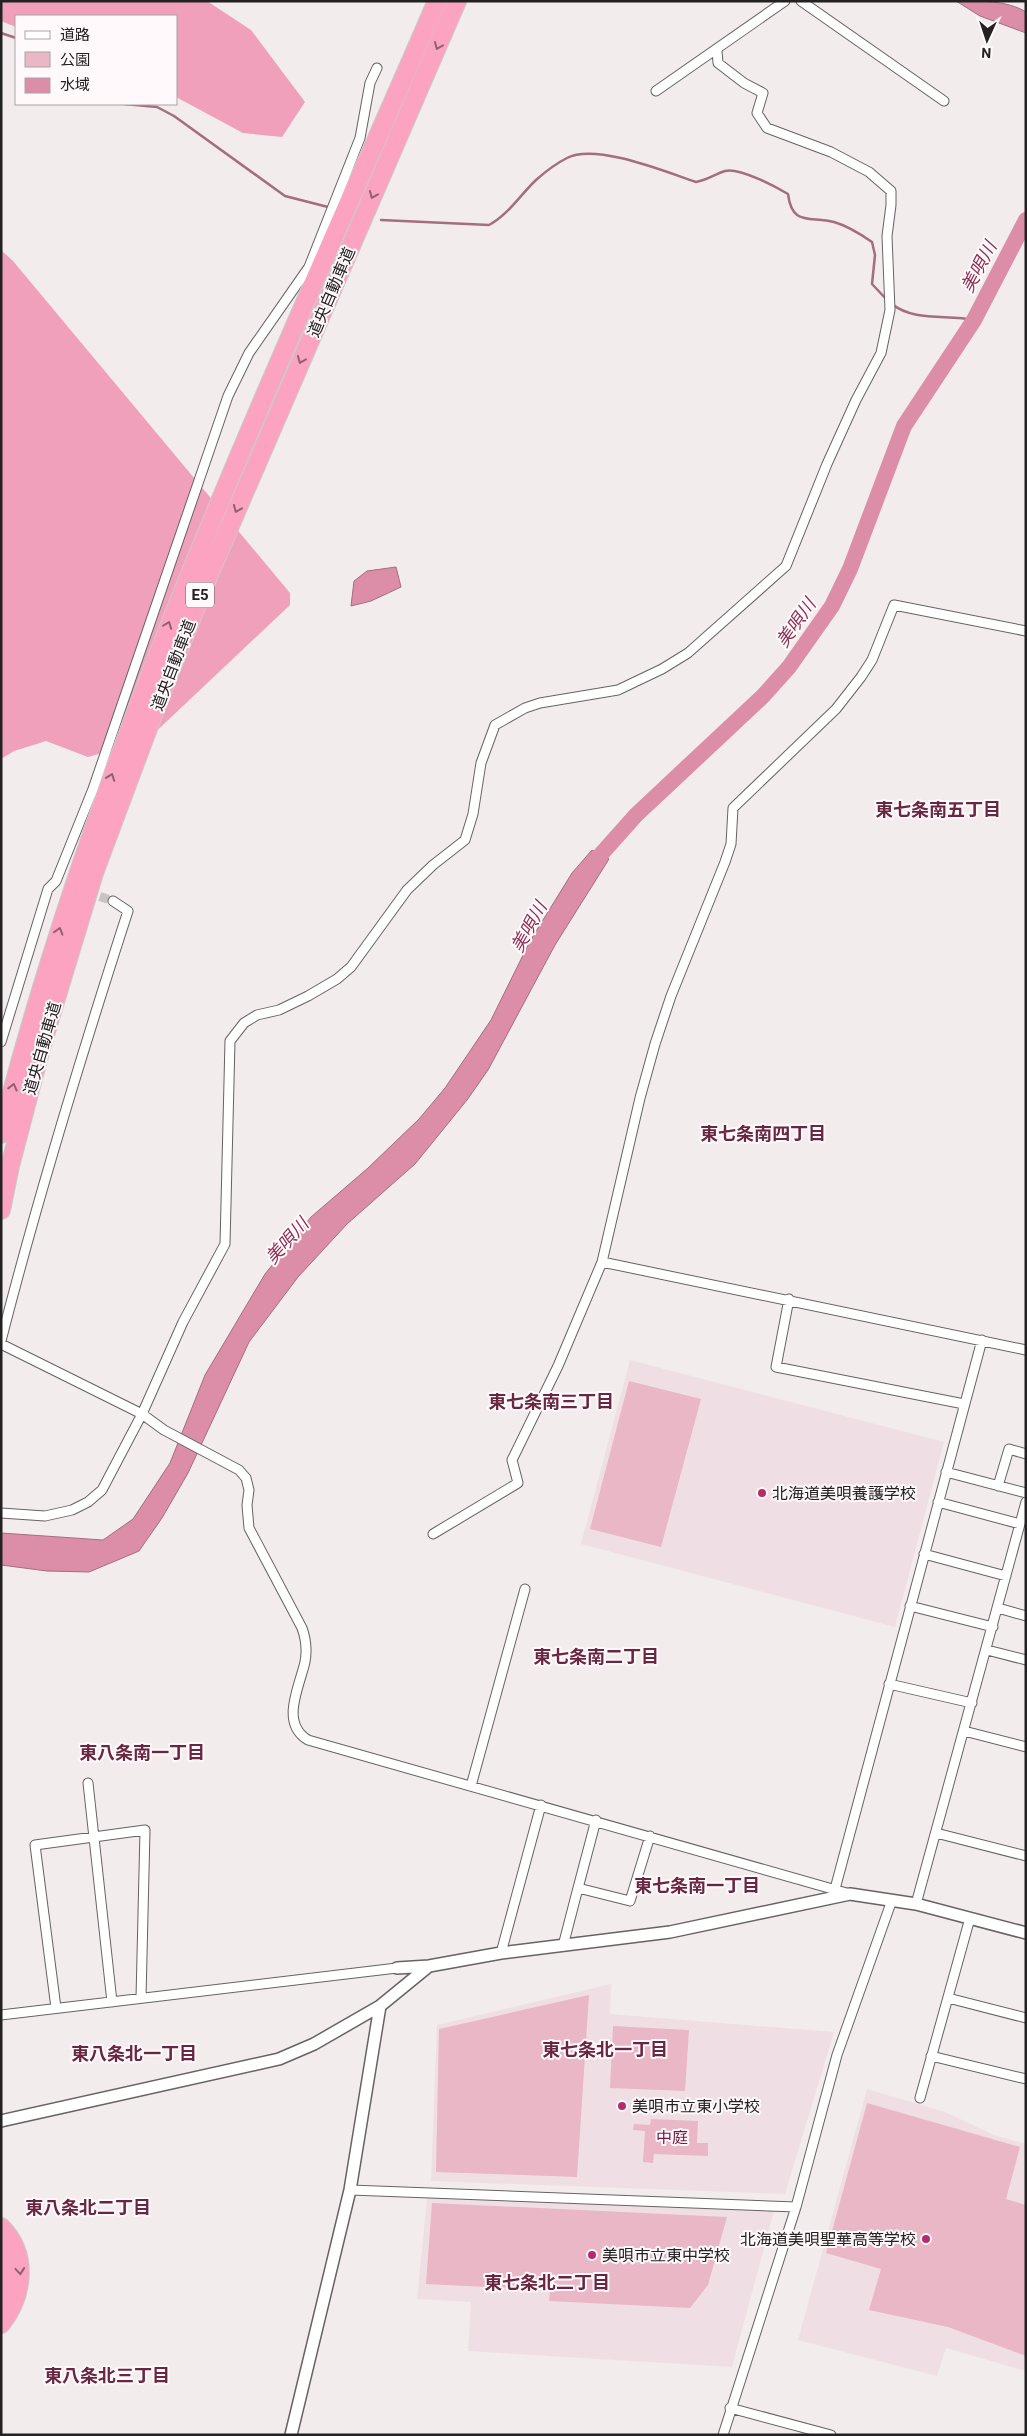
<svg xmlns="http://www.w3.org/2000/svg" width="1027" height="2436" font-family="Roboto,'Noto Sans JP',sans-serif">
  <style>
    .built { fill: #efdfe4 }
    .green { fill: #e9b7c6 }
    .forest { fill: #f0a0ba }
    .water { fill: #dc8ea8; stroke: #a46d80 }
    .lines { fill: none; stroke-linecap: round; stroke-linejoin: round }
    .stream { stroke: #a46d80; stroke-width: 2.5 }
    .river { stroke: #dc8ea8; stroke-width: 16 }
    .minor-tunnel { stroke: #c9c3c4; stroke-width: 9; stroke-dasharray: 9 4.5; stroke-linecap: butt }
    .minor-casing { stroke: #676263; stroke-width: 11 }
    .tertiary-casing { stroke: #676263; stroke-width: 14 }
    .motorway-casing { stroke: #cacaca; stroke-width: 20 }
    .minor { stroke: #fff; stroke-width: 9 }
    .tertiary { stroke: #fff; stroke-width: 11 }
    .motorway { stroke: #fba3c0; stroke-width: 18 }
    .oneway { stroke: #8f6271 }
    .poi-dot { fill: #b52c69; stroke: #fff9fb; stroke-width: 2 }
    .labels { text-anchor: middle; stroke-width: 4; stroke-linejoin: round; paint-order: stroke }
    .shield { fill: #fff9fb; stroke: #656263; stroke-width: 1 }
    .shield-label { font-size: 15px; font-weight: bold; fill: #232122 }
    .street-label { font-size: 16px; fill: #232122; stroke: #fff9fb }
    .poi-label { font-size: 16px; fill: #232122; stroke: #fff9fb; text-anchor: start }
    .park-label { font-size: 16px; fill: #741941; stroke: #fff9fb }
    .water-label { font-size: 18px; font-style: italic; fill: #8c3055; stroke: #fff9fb }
    .neighbourhood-label { font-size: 18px; font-weight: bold; fill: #692641; stroke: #fff9fb }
  </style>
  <rect width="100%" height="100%" fill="#f2eced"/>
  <path class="built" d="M630,1360L944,1442L895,1627L581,1544Z
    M611,1984L610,2014L834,2032L785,2194L431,2181L437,2025Z
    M867,2089L945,2112L994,2135L1026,2144V2371L946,2348L937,2376L798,2340Z
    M427,2198L774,2211L732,2367L468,2351L471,2302L417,2299Z"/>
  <path class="green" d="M629,1381L701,1399L661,1547L590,1529Z
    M589,1995L577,2177L436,2172L439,2029Z
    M613,2026L689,2030L685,2091L610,2088Z
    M867,2103L1020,2147L1006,2199L1026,2205V2356L948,2327L869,2310L881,2269L826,2253Z
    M651,2119L698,2121L697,2143H708V2156L654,2154L653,2163L643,2162L645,2131L633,2130L634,2124L650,2125Z
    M432,2203L727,2217L708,2285L690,2308L549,2301L550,2290L426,2284Z"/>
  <path class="forest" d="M1,1H207L251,30L305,102L282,137L243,133L176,97V16H16V27L1,21Z
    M1,250L13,261L290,593V605L147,740L88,757L46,741L14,751L1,759Z"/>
  <path class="water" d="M956,1C978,1 1007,0 1026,12V33L980,16Z
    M396,567L401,587L371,601L351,606L354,581L367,571Z
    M592,850L609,859L555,945L488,1070L467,1100L415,1164L347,1224L298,1277L249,1342L188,1473L162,1518L139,1551L89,1572L47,1571L1,1565V1533L103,1540L133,1519L170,1463L205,1375L265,1274L311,1217L368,1168L419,1119L445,1088L491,1020L530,941L572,873Z"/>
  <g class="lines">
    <path class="stream" d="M1,33L16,38
      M124,104L157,107L174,116L285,196L328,207
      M381,220L489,225C508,215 521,194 536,180C545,172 557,163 567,158C596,143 666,172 696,182C708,180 715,174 725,171C739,167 776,187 788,194C792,226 809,216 834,222C848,226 859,233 872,242L875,255L872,284L888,301
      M892,304C914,322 948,314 974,320"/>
    <path class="river" d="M587,870L636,815L763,696L789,667L832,606L850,569L904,426L974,320L1026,220"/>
    <path class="minor-tunnel" d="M87,892L113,901"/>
    <defs>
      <path id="minor" d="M801,1L944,101
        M656,91L785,1
        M1,1042L48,889L56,881L93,789L228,396L249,353L309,267L360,138L370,83L377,68
        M602,1262L1026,1350
        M789,1299L776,1367L964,1404
        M1,1341C38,1196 82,1053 128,911L113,901
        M1,1344L142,1414L164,1430L239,1470L246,1478L249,1490L247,1505L249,1528L302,1628C306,1639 307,1651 305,1662C299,1688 280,1723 308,1740L850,1894
        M946,1472L1026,1493
        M998,1486L1009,1449L1026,1454
        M938,1502L1020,1524
        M1,1513L45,1516L72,1510L88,1502L102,1490L142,1414L183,1322L225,1244L230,1041L244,1023L257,1015L279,1010L308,996L337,979L351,967L407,890L433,865L465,840L473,814L481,763L495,725L525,708L540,703L618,690L662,669L688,653L786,566L827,464L856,400L881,353L890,310L887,236L891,205V191L869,172L831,152L767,128L757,113L763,93L744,83L718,63L717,51
        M433,1534L518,1483L512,1460L558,1366L602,1262L640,1098L655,1044L671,996L725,862L731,844L733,808L836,709L861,677L872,660L894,605L1026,631
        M924,1554L1006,1576
        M910,1606L993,1627
        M998,1608L1026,1616
        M987,1650L1026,1660
        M889,1684L972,1703
        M964,1731L1026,1747
        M88,1783L112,2002
        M471,1786L525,1589
        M596,1820L578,1888L630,1901L650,1836
        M936,1833L1026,1856
        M835,1889L982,1340
        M916,1904L1026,1502
        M563,1946L578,1888
        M501,1953L541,1805
        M948,1998L1026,2018
        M56,2008L35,1845L145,1830L141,1998
        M1,2015L397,1968
        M931,2056L1026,2079
        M920,2098L970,1918
        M350,2190L796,2207
        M730,2408L831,2435
        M723,2435L796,2207L837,2055L892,1900"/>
      <path id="tertiary" d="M397,1968L429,1966L501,1953L670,1932L850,1894L916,1904L1026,1933
        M1,2121L279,2059L314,2044L380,2006L429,1966
        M291,2435L350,2190L380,2006"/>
      <path id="motorway" d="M1,1134C101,740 276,373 437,1
        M1,1210L10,1166L41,1048L94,873L159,699L210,572L457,1
        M1,2227C29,2255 23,2296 1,2324
        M1,2251C8,2268 8,2284 1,2300"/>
    </defs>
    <use href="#minor" class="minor-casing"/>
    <use href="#tertiary" class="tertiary-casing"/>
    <use href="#motorway" class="motorway-casing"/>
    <use href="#minor" class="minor"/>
    <use href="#tertiary" class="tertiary"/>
    <use href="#motorway" class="motorway"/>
  </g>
  <defs><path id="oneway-chevron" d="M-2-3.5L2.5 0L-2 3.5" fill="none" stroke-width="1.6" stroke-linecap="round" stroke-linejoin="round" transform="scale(1.25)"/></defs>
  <g class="oneway">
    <use href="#oneway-chevron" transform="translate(438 46) rotate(113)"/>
    <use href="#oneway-chevron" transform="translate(373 195) rotate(113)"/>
    <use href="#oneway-chevron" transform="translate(301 360) rotate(113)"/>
    <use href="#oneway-chevron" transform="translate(237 509) rotate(113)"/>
    <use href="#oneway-chevron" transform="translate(168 625) rotate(-69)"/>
    <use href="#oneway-chevron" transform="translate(111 777) rotate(-70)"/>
    <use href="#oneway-chevron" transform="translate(59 931) rotate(-73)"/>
    <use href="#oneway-chevron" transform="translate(13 1087) rotate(-76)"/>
    <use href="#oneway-chevron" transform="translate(20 2271) rotate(85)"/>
  </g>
  <g class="poi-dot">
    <circle cx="762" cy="1493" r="5"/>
    <circle cx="622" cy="2106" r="5"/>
    <circle cx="926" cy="2239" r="5"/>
    <circle cx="592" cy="2255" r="5"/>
  </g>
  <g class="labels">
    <rect class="shield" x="186" y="582.5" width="28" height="25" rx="4"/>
    <g class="shield-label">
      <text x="200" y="600">E5</text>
    </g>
    <g class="street-label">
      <text transform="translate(331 292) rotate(-67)" y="6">道央自動車道</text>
      <text transform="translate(173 665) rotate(-69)" y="6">道央自動車道</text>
      <text transform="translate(42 1048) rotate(-74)" y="6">道央自動車道</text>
    </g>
    <g class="poi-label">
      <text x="772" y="1499">北海道美唄養護学校</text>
      <text x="632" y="2112">美唄市立東小学校</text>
      <text x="916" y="2245" text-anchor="end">北海道美唄聖華高等学校</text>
      <text x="602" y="2261">美唄市立東中学校</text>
    </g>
    <g class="park-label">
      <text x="672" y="2143">中庭</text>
    </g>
    <g class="water-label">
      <text transform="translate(979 267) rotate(-62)" y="6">美唄川</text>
      <text transform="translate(796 623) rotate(-55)" y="6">美唄川</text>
      <text transform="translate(529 927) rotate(-61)" y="6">美唄川</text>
      <text transform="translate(287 1241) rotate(-48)" y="6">美唄川</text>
    </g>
    <g class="neighbourhood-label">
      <text x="938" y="816">東七条南五丁目</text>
      <text x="763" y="1140">東七条南四丁目</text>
      <text x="551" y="1408">東七条南三丁目</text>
      <text x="596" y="1663">東七条南二丁目</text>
      <text x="142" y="1759">東八条南一丁目</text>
      <text x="697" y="1892">東七条南一丁目</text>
      <text x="605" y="2056">東七条北一丁目</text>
      <text x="134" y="2060">東八条北一丁目</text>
      <text x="88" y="2214">東八条北二丁目</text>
      <text x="547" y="2289">東七条北二丁目</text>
      <text x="107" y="2382">東八条北三丁目</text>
    </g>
  </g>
  <rect width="1027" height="2436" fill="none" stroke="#232122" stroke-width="5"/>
  <rect x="15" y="15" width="162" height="90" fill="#fff9fb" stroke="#a7a3a4"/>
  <rect x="25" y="31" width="25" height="8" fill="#ffffff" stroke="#a7a3a4"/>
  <text x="60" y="40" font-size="15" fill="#232122">道路</text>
  <rect x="25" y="52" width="25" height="15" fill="#e9b7c6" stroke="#a7a3a4"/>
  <text x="60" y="65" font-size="15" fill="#232122">公園</text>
  <rect x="25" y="78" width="25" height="15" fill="#dc8ea8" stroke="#a7a3a4"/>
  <text x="60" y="90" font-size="15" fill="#232122">水域</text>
  <g transform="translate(987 40) rotate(183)" stroke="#fff9fb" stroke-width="4" paint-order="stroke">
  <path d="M0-4L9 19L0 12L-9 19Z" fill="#232122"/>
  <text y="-8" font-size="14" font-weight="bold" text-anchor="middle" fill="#232122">N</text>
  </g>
</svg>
